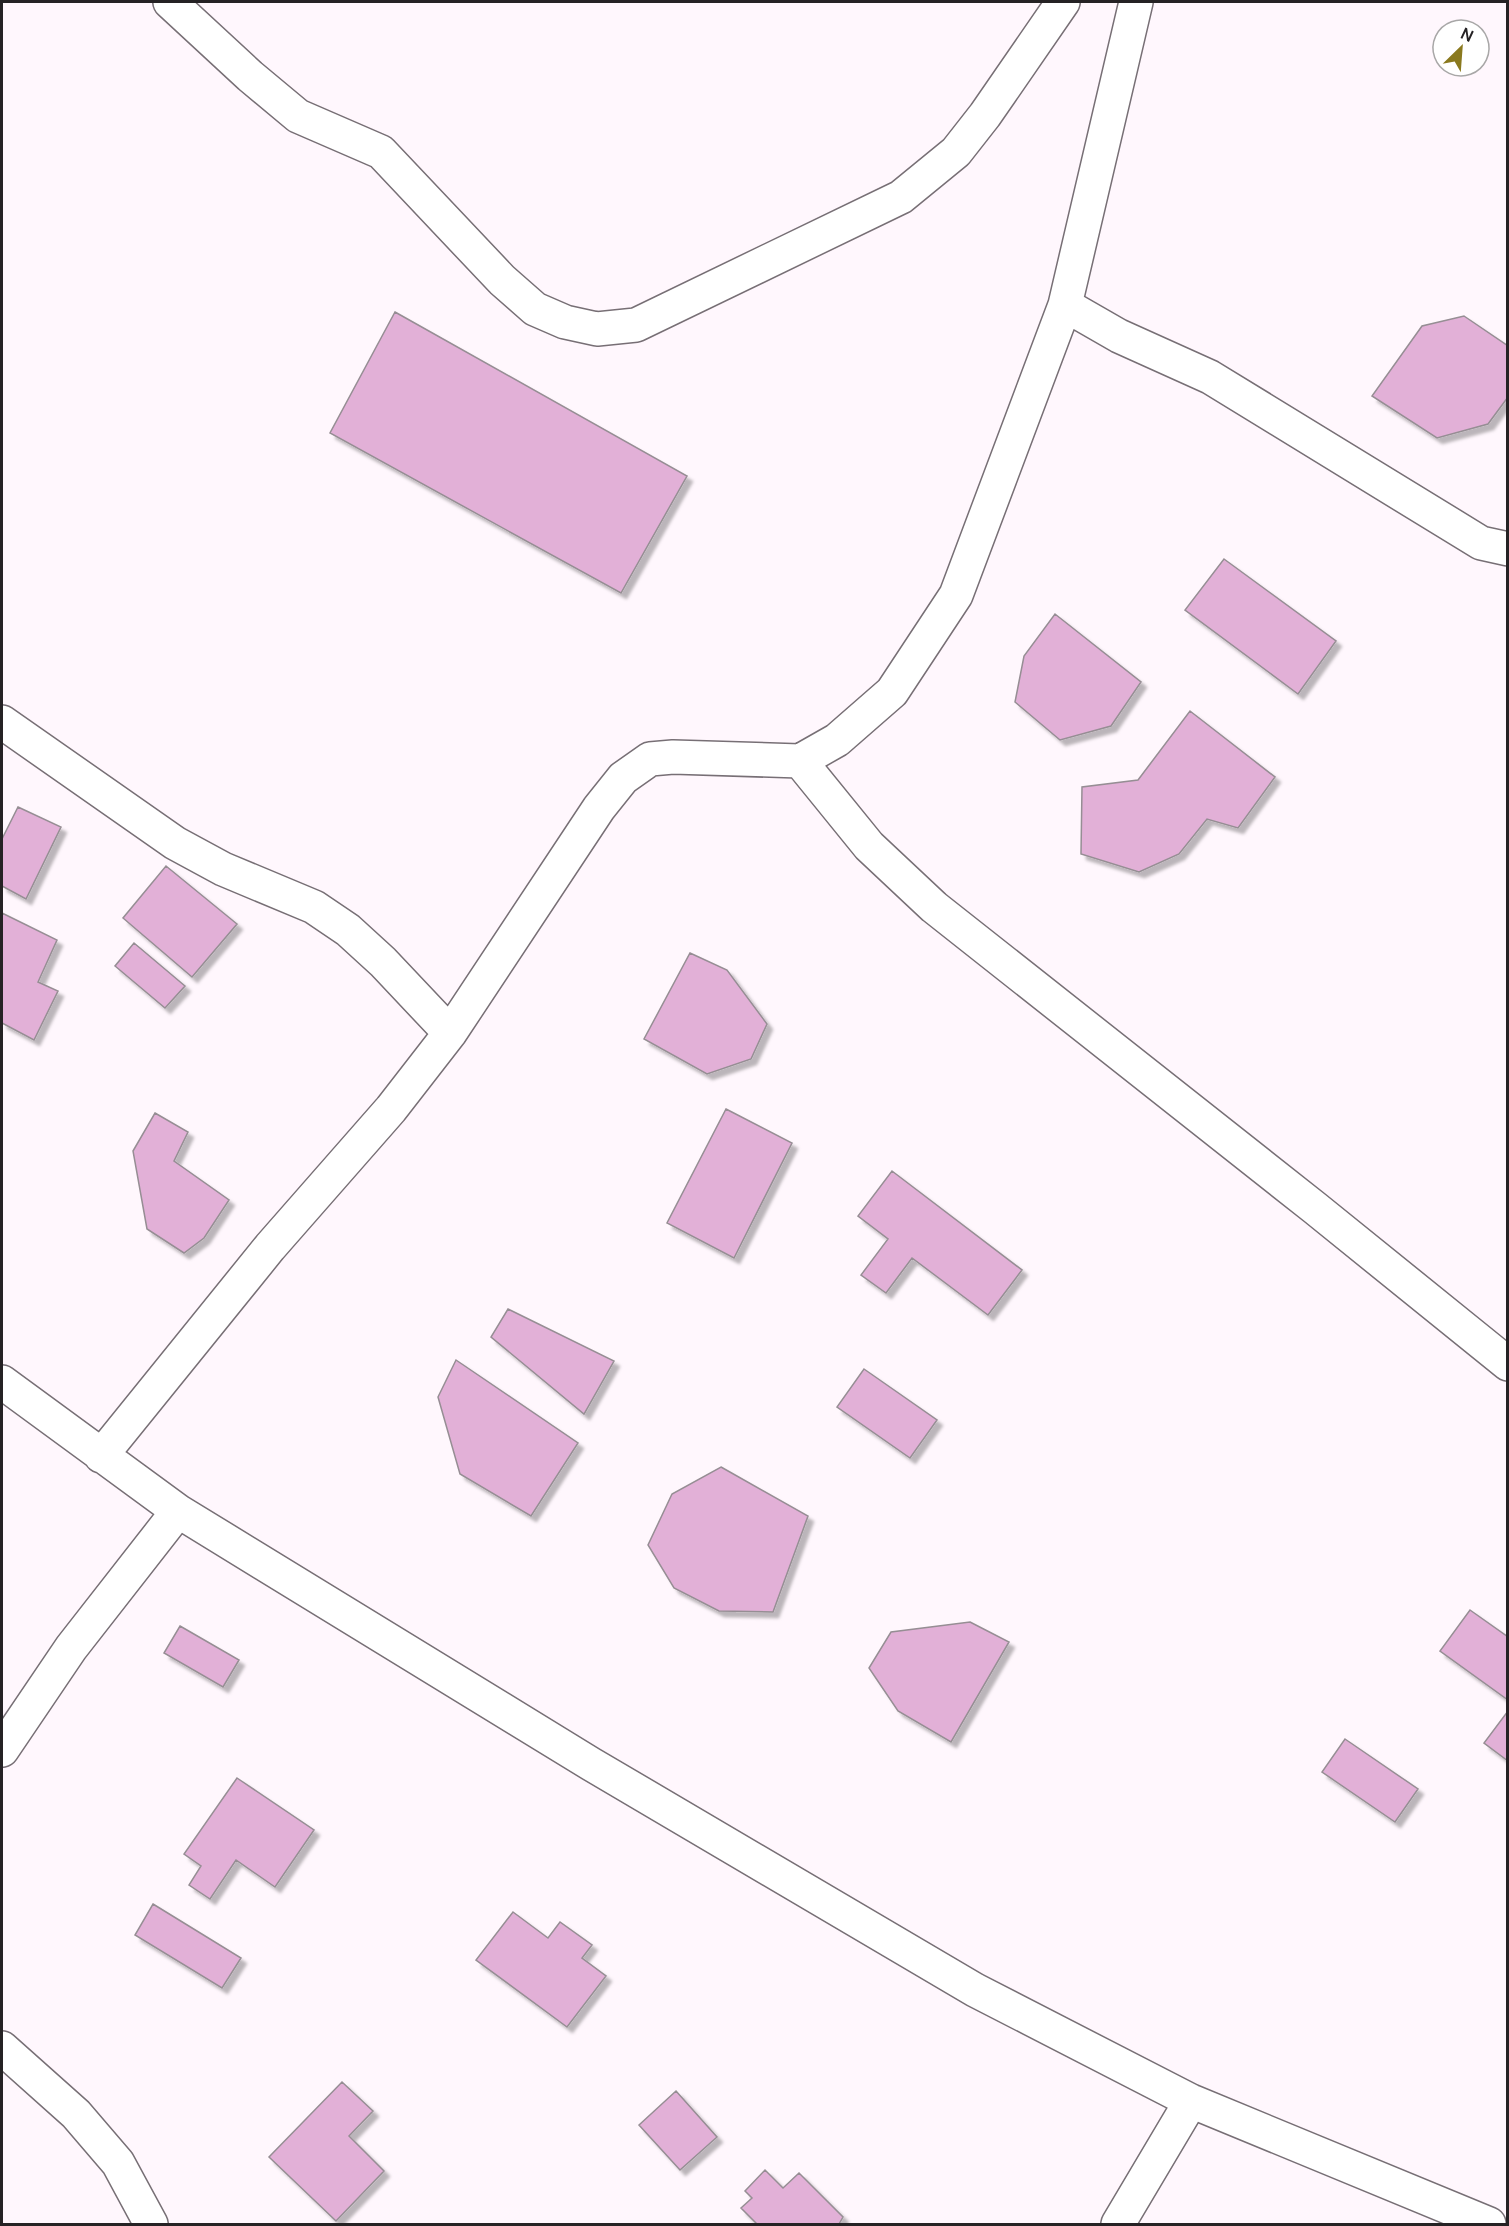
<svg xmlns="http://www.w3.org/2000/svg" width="1509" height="2226" font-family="Manrope,sans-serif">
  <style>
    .building { fill: #e2b0d7; stroke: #968e94; stroke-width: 1.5; filter: url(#shadow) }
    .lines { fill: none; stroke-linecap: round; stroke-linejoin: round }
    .minor-casing { stroke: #776f75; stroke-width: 36 }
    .minor { stroke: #fff; stroke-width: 33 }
  </style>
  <defs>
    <filter id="shadow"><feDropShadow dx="5.5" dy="5.5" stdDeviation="1.5" flood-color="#0004"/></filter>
  </defs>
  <rect width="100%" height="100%" fill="#fff7fd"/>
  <path class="building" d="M395,312L687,476L621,593L330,433Z
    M1464,316L1508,346V397L1488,424L1437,438L1372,396L1422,326Z
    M1224,559L1336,641L1298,694L1185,610Z
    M1055,614L1141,682L1111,726L1060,740L1015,702L1024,656Z
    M1190,711L1275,777L1238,828L1207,819L1179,854L1139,872L1081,854L1082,787L1138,780Z
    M18,807L61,827L26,899L2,886V839Z
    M166,866L237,924L192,977L123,918Z
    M2,913L57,940L38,982L58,991L34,1040L2,1023Z
    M134,943L185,986L165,1008L115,966Z
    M690,953L727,970L767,1024L751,1059L707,1074L644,1039Z
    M726,1109L792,1143L734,1258L667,1223Z
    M155,1113L188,1132L174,1161L229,1200L204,1238L184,1253L147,1229L133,1151Z
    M892,1171L1022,1270L988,1315L912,1258L886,1293L861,1275L888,1239L858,1216Z
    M508,1309L614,1361L584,1414L491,1337Z
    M456,1360L578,1443L531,1516L460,1474L438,1397Z
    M864,1369L937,1420L910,1458L837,1407Z
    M721,1467L808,1516L773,1612L719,1611L674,1588L648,1545L672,1494Z
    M1470,1610L1508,1637V1700L1440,1651Z
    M970,1622L1009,1642L951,1742L898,1711L869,1668L891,1632Z
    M180,1626L239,1660L223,1687L164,1653Z
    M1508,1711V1761L1484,1743Z
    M1345,1739L1418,1789L1395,1822L1322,1772Z
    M237,1778L314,1830L275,1887L236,1860L210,1899L189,1885L201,1866L184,1854Z
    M153,1904L241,1958L222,1988L135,1935Z
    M513,1912L548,1938L560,1922L592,1945L582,1958L606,1976L567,2027L476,1960Z
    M342,2082L373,2111L349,2136L384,2171L336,2221L269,2157Z
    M676,2091L717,2137L680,2170L639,2125Z
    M765,2170L783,2188L799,2173L843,2217L839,2224H757L741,2208L752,2198L745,2191Z"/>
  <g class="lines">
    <defs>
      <path id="minor" d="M170,2L250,76L298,116L381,152L502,280L535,309L565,322L597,329L636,325L901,197L956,152L985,115L1063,2
        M1065,305L1119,336L1210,377L1481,543L1508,549
        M2,722L175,843L223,869L314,907L348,930L383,962L450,1033
        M800,761L869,846L934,907L1315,1208L1508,1364
        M2,1382L178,1511L591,1764L975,1990L1191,2101L1489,2224
        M101,1456L270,1247L391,1109L450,1033L599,808L623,778L650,759L673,757L800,761L837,740L892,692L956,595L1065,305L1136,2
        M2,1750L71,1648L178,1511
        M2,2048L76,2114L118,2163L151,2224
        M1118,2224L1191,2101"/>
    </defs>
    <use href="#minor" class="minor-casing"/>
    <use href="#minor" class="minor"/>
  </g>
  <rect width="1509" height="2226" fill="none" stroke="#252224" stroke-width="6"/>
  <g transform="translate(1461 48) rotate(25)"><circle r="28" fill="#ffffff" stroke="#a8a7a7" stroke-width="1.5"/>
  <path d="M0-4.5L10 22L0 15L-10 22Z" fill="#8a791e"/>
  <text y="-9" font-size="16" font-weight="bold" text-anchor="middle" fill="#252224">N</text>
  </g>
</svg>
